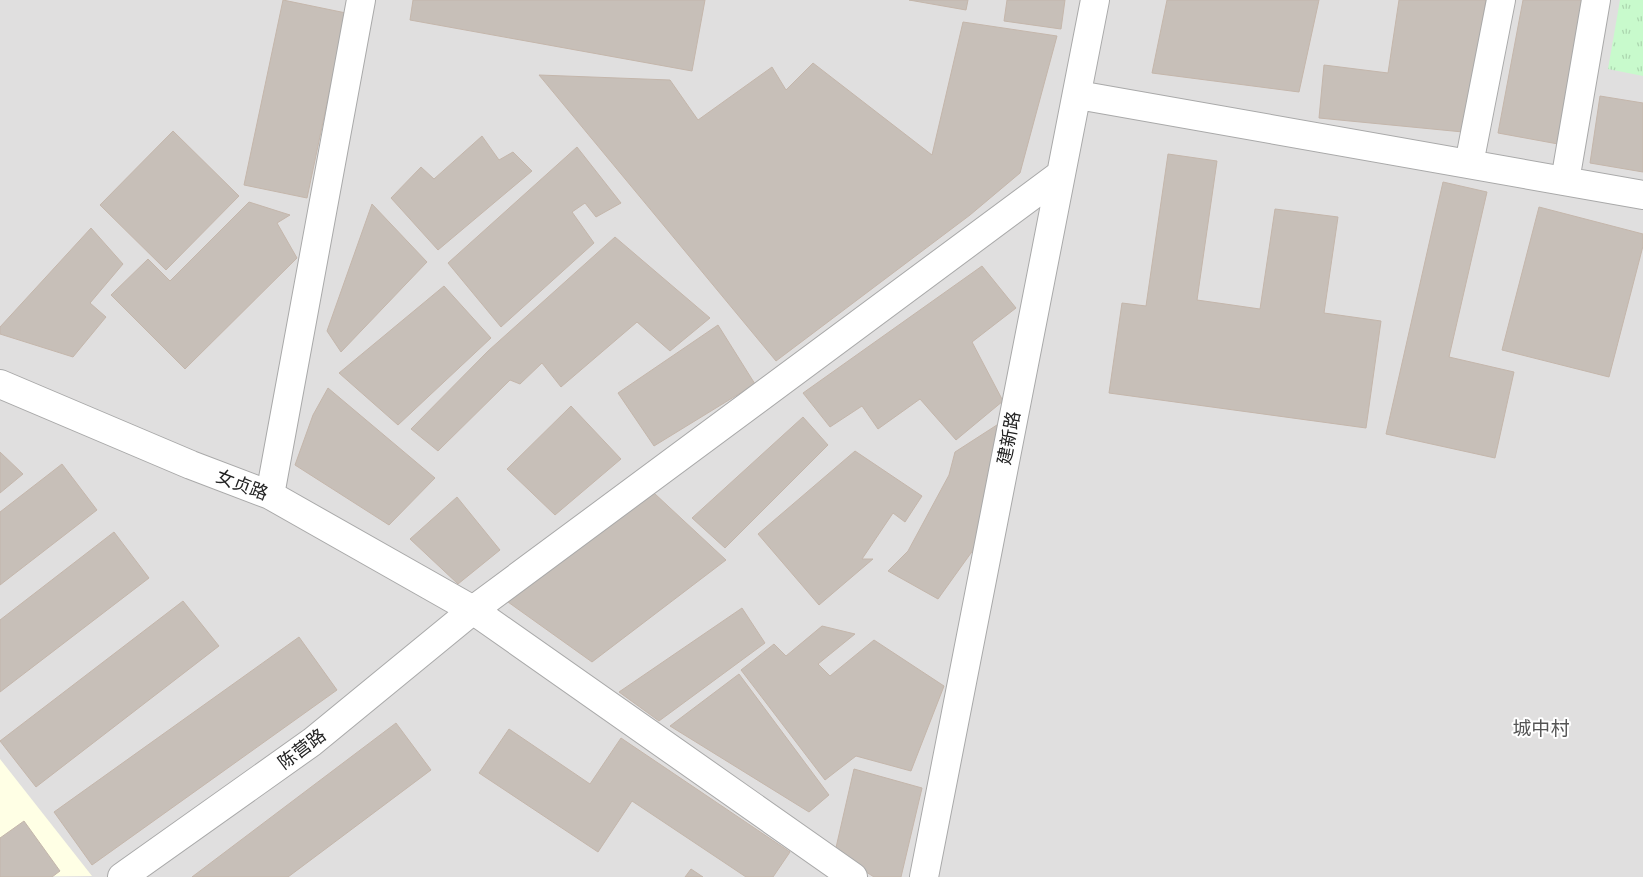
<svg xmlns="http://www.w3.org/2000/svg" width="1643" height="877" font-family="Figtree,'Noto Sans SC',sans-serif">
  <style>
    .residential { fill: #e0dfdf }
    .education { fill: #ffffe5 }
    .park { fill: url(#park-tufts) }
    .building { fill: #c7bfb8; stroke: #c4b6ab }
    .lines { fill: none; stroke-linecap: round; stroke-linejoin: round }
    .minor-casing { stroke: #a9a9a9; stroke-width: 30 }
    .minor { stroke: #fff; stroke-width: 28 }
    .labels { text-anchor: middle; stroke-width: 4; stroke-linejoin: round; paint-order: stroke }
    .street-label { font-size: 18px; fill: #222; stroke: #fff }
    .neighbourhood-label { font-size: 19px; fill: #555; stroke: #fff }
  </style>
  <defs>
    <pattern id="park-tufts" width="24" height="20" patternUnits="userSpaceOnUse" patternTransform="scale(1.25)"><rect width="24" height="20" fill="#c8facc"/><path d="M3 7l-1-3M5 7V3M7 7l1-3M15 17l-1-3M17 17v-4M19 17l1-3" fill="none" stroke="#acd6af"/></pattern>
  </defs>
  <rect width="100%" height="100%" fill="#f2efe9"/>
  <path class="residential" d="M0,0H1643V877H0Z"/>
  <path class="education" d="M0,759L92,876L0,877Z"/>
  <path class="park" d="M1620,0H1643V76L1608,69Z"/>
  <path class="building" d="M283,0L346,13L307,198L244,185Z
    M413,0H705L692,71L410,20Z
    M909,0H968L966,10Z
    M1007,0H1065L1061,29L1004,21Z
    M1167,0H1319L1299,92L1152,73Z
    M1399,0H1486L1463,132L1319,118L1324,65L1388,73Z
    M1523,0H1583L1558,144L1498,133Z
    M963,22L1057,36L1020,173L970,215L776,361L539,75L670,80L698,120L772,67L786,90L813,63L932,155Z
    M1600,96L1643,103V172L1590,163Z
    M173,131L239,196L166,270L100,205Z
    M482,136L499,160L513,152L532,171L438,250L391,198L421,167L434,179Z
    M577,147L621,203L596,217L585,203L572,212L594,243L501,327L448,263Z
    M1168,154L1217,161L1197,300L1260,309L1275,209L1338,217L1324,313L1381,321L1366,428L1109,393L1122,303L1146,306Z
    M1443,182L1487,192L1449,357L1514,372L1495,458L1386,434Z
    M249,202L290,215L277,223L297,258L185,369L111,295L148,259L170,281Z
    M372,204L427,262L341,352L327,331Z
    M1539,207L1643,234V246L1609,377L1502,350Z
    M91,228L123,264L90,303L106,317L73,357L0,334V327Z
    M615,237L710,318L670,351L637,322L561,387L542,363L520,384L510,380L438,451L411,429L488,351Z
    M982,266L1016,308L972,342L1003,401L956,440L920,399L878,429L862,406L830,427L803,393Z
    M444,286L491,338L398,425L339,373Z
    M718,325L755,384L654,446L618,393Z
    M328,388L435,478L389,525L295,465L313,415Z
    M571,406L621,459L555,515L507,469Z
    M803,417L828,445L725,548L692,518Z
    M1000,423L976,546L938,599L888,571L908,551L949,475L955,452Z
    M855,451L922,496L905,522L893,513L862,559H873L819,605L758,534Z
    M0,452L23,474L0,493Z
    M62,464L97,510L0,585V512Z
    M654,493L726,560L592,662L508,602Z
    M457,497L500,550L458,584L410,539Z
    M114,532L149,578L0,692V620Z
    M183,601L219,646L36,787L0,741Z
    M742,608L765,643L659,721L619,692Z
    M822,626L855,634L818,664L830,676L874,640L944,686L911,771L856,756L825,780L741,670L774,644L786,656Z
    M299,637L337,690L92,865L54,812Z
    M739,674L829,795L809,812L670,726Z
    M396,723L431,770L288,877H192Z
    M509,729L590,784L621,738L790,852L773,877H746L632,801L598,852L479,773Z
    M854,769L922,788L901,877H874L835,852Z
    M24,821L60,871L52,877H0V838Z
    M691,869L703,877H685Z"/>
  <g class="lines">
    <defs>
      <path id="minor" d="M1078,95L1643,195
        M1469,164L1501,0
        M1565,181L1596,0
        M0,384L191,465L270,495L473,610L853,877
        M270,495L361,0
        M122,877L312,742L473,610L1061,174
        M924,877L1095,0"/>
    </defs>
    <use href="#minor" class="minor-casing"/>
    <use href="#minor" class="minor"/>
  </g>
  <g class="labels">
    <g class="street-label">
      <text transform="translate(1009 438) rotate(-79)" y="6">建新路</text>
      <text transform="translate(242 485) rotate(21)" y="6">女贞路</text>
      <text transform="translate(302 749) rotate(-37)" y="6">陈营路</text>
    </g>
    <g class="neighbourhood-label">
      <text x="1541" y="735">城中村</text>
    </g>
  </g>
</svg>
